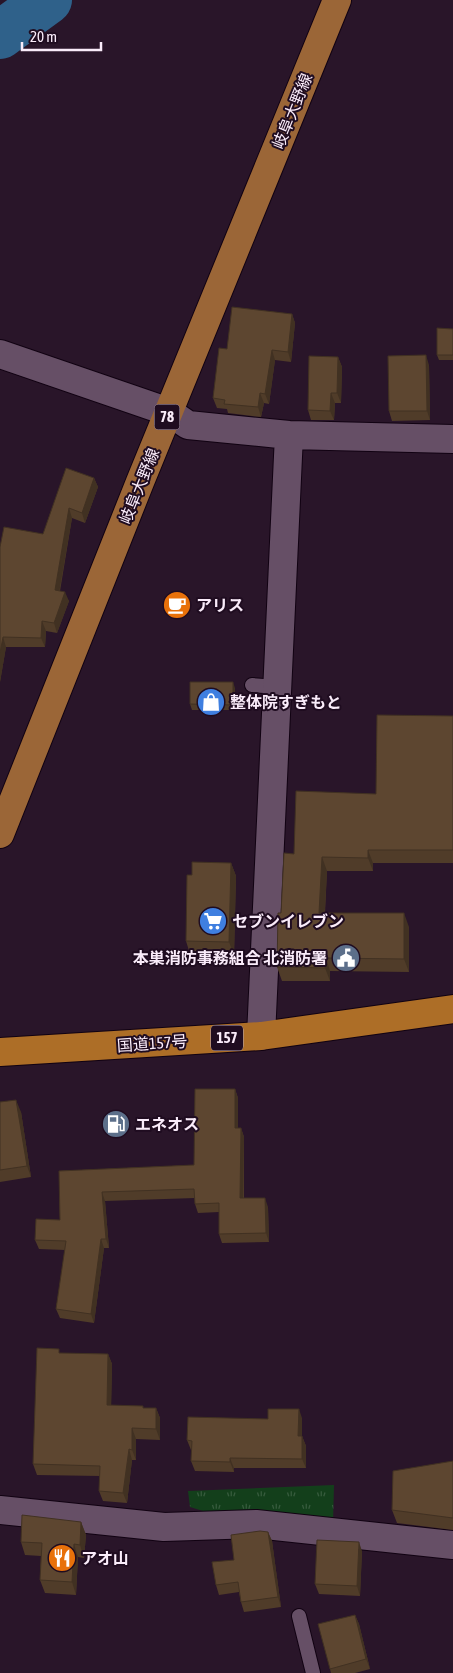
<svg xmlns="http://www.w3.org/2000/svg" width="453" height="1673" font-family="'Asap Condensed','Noto Sans JP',sans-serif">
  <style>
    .grass { fill: url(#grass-tufts) }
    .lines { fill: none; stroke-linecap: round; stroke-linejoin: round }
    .river { stroke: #2f618a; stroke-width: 48 }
    .service-casing { stroke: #110212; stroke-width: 16 }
    .minor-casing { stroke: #110212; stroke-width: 30 }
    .primary-casing { stroke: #110212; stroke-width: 30 }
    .trunk-casing { stroke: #110212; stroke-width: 30 }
    .service { stroke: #664f66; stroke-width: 14 }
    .minor { stroke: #664f66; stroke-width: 28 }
    .primary { stroke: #9b6637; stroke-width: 28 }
    .trunk { stroke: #ad6e27; stroke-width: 28 }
    .wall { fill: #503c29 }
    .shaded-wall { fill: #413122 }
    .building { fill: #5d4630; stroke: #413122 }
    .labels { text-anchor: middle; stroke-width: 4; stroke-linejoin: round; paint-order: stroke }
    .shield { fill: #1f0c20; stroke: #b8a9b9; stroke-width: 1 }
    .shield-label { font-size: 15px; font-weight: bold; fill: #faecfa }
    .street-label { font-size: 16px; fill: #faecfa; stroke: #1f0c20 }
    .poi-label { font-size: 16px; font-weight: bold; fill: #faecfa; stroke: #1f0c20; text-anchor: start }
  </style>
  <defs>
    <pattern id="grass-tufts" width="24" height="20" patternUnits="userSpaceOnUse" patternTransform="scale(1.25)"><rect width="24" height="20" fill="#133f1b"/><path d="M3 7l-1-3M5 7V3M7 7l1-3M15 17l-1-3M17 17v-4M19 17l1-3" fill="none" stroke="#365b3d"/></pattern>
  </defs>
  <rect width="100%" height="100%" fill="#291529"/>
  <path class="grass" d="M334,1485L333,1523L203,1511L190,1507L188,1491Z"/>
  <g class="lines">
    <path class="river" d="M0,35L48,0"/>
    <defs>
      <path id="service" d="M252,685L277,687
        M299,1616L313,1673"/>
      <path id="minor" d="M0,354L169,412L188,425L289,435L453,439
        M261,1036L289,435
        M0,1510L164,1527L256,1524L453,1545"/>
      <path id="primary" d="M0,834L140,482L337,0"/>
      <path id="trunk" d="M0,1052L261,1036L453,1009"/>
    </defs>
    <use href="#service" class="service-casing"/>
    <use href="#minor" class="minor-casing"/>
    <use href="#primary" class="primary-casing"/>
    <use href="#trunk" class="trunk-casing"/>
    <use href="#service" class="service"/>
    <use href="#minor" class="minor"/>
    <use href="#primary" class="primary"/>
    <use href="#trunk" class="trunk"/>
  </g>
  <path class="wall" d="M292,314L295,323L291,362L275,360L269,404L264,403L261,417L228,413L227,409L217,408L213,398L227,349Z
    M453,329V360H439L437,355Z
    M338,357L342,367L341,403H335L334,420H311L308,410Z
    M429,365L430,420L392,421L389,411Z
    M94,478L98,487L85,523L72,518L60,591L69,601L57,633L46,631L45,647H6L0,682V547L43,534Z
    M235,688V710H192L190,704Z
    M453,716V863H373V871H327L325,913L409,927V972L330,971V981H282L277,967L281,913L294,854L376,794Z
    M231,863L236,876L234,955L190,954L186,941L192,875Z
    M235,1089L238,1098V1128H241L244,1137V1198L268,1207L269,1242L222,1243L219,1234V1212L198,1213L195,1204V1198L105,1201L109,1248H104L94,1323L60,1318L56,1309L65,1250L39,1249L35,1240L60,1220L59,1171L194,1165Z
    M0,1102L21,1112L31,1177L0,1182Z
    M61,1353L108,1354L112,1364L111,1405L144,1408H156L160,1418V1440L136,1439V1460H132L127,1503L103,1501L99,1491L100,1476L37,1475L33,1464Z
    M302,1418V1436L306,1446V1468H234V1472L195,1471L191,1461L192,1450H191L187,1440L268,1419Z
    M453,1461V1530L397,1523L392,1510Z
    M81,1522L86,1535L84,1558L78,1557L76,1595L45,1593L40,1580L41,1556L25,1555L21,1542Z
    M268,1532L272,1541L281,1607L244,1612L241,1602L239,1592L219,1595L216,1585L234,1560Z
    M362,1551L360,1596L319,1594L315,1584Z
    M355,1615L359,1624L370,1669L355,1673H331L330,1669Z"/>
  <path class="shaded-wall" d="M292,314L295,323L291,362L288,352Z
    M272,350L275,360L269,404L265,394Z
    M426,355L429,365L430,420L427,411Z
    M338,357L342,367L341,403L337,393Z
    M260,393L264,403L261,417L258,407Z
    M331,393L335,403L334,420L330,411Z
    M94,478L98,487L85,523L82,513Z
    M69,508L72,518L58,599L55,590Z
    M65,592L69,601L57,633L54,623Z
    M42,621L46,631L45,647L41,638Z
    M3,637L6,647L0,682V653Z
    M233,682L235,688V710L233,705Z
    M368,850L373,863V871L368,858Z
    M322,857L327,871L324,926L319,913Z
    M231,863L236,876L234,955L229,942Z
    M404,913L409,927V972L404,959Z
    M326,958L330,971V981L325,968Z
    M235,1089L238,1098V1137L235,1128Z
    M16,1100L21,1112L31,1177L27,1166Z
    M241,1128L244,1137L243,1207L240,1198Z
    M102,1192L105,1201L109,1248L106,1239Z
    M265,1198L268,1207L269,1242L266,1233Z
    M101,1239L104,1248L94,1323L91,1314Z
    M108,1354L112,1364L111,1415L107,1405Z
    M156,1408L160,1418V1440L156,1429Z
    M299,1409L302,1418V1446L298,1436Z
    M132,1428L136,1439V1460L132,1450Z
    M302,1436L306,1446V1468L302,1459Z
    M129,1449L132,1460L127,1503L123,1493Z
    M230,1458L234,1468V1472L230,1462Z
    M81,1522L86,1535L84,1558L80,1545Z
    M268,1532L272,1541L281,1607L278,1597Z
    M359,1542L362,1551L360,1596L357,1586Z
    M74,1544L78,1557L76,1595L72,1582Z
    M355,1615L359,1624L370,1669L366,1659Z"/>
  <path class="building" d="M232,307L292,314L288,352L272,350L265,394L260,393L258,407L224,404L225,400L213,398L219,348L227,349Z
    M437,328L453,329V355H437Z
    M426,355L427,411H389L388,356Z
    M309,356L338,357L337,393H331L330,411L308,410Z
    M66,468L94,478L82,513L69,508L55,590L65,592L54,623L42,621L41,638L3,637L0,653V547L4,527L43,534Z
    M190,682H233V705L190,704Z
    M377,715L453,716V850H368V858L322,857L319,913H404V959L326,958L325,968L277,967L278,913H281L284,853L294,854L296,791L376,794Z
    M192,862L231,863L229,942L186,941L187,875H192Z
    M195,1089H235V1128H241L240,1198H265L266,1233L219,1234V1203L195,1204L194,1189L102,1192L106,1239H101L91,1314L56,1309L66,1241L35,1240L36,1219L60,1220L59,1171L194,1165Z
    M16,1100L27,1166L0,1170V1102Z
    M37,1348L59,1349V1353L108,1354L107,1405L143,1406V1408H156V1429L132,1428V1450L129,1449L123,1493L99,1491L100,1466L33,1464Z
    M268,1409H299L298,1436H302V1459L230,1458V1462L191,1461L192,1441L187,1440L188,1417L268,1419Z
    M453,1461V1518L392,1510L393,1471Z
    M22,1515L81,1522L80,1545L74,1544L72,1582L40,1580L42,1543L21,1542Z
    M260,1531L268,1532L278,1597L241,1602L238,1582L216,1585L212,1562L234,1560L231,1535Z
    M317,1540L359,1542L357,1586L315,1584Z
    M355,1615L366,1659L330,1669L318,1624Z"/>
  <defs>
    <symbol id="cafe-disc" viewBox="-11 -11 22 22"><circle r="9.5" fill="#e8710a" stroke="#1f0c20"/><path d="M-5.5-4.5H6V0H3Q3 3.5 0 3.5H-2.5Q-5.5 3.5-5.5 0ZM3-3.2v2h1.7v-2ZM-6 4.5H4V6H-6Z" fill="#fff"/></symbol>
    <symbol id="shop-disc" viewBox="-11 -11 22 22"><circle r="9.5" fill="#3f7fe0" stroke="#1f0c20"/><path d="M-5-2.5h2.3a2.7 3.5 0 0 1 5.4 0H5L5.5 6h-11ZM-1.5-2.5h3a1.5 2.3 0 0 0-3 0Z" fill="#fff"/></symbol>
    <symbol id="supermarket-disc" viewBox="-11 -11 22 22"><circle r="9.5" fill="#3f7fe0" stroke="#1f0c20"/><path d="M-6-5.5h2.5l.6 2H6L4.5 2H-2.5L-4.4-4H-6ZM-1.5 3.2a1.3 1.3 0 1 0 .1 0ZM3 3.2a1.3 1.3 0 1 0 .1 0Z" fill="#fff"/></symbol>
    <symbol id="civic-disc" viewBox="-11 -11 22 22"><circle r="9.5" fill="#5c6f8a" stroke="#1f0c20"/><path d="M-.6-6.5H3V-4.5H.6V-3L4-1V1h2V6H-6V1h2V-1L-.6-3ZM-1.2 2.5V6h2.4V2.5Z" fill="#fff"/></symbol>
    <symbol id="fuel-disc" viewBox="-11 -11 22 22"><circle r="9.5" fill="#5c6f8a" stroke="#1f0c20"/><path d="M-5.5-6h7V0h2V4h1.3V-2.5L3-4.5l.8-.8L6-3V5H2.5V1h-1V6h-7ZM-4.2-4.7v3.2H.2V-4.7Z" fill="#fff"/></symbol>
    <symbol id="restaurant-disc" viewBox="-11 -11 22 22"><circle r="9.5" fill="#e8710a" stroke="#1f0c20"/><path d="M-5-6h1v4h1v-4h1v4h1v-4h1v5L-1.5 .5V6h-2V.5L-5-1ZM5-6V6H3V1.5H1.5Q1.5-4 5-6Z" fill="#fff"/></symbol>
  </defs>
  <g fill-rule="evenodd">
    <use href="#cafe-disc" x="161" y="589" width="32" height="32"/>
    <use href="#shop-disc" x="195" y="686" width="32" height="32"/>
    <use href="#supermarket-disc" x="197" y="905" width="32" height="32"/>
    <use href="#civic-disc" x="330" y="942" width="32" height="32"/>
    <use href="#fuel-disc" x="100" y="1108" width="32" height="32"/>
    <use href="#restaurant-disc" x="46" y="1542" width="32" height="32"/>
  </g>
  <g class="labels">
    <g class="shield">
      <rect x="154.5" y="404.5" width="25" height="25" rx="4"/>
      <rect x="211" y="1025.5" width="32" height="25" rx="4"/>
    </g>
    <g class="shield-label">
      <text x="167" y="422">78</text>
      <text x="227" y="1043">157</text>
    </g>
    <g class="street-label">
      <text transform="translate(292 111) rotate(-68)" y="6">岐阜大野線</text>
      <text transform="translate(139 486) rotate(-68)" y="6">岐阜大野線</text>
      <text transform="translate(152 1043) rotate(-4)" y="6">国道157号</text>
    </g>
    <g class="poi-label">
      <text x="196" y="611">アリス</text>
      <text x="230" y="708">整体院すぎもと</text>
      <text x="232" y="927">セブンイレブン</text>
      <text x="327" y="964" text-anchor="end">本巣消防事務組合 北消防署</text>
      <text x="135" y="1130">エネオス</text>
      <text x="81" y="1564">アオ山</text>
    </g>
  </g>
  <path d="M22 42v8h79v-8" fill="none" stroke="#faecfa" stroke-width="2.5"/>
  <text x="30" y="42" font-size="15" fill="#faecfa" stroke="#1f0c20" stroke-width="4" paint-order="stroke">20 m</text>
</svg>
